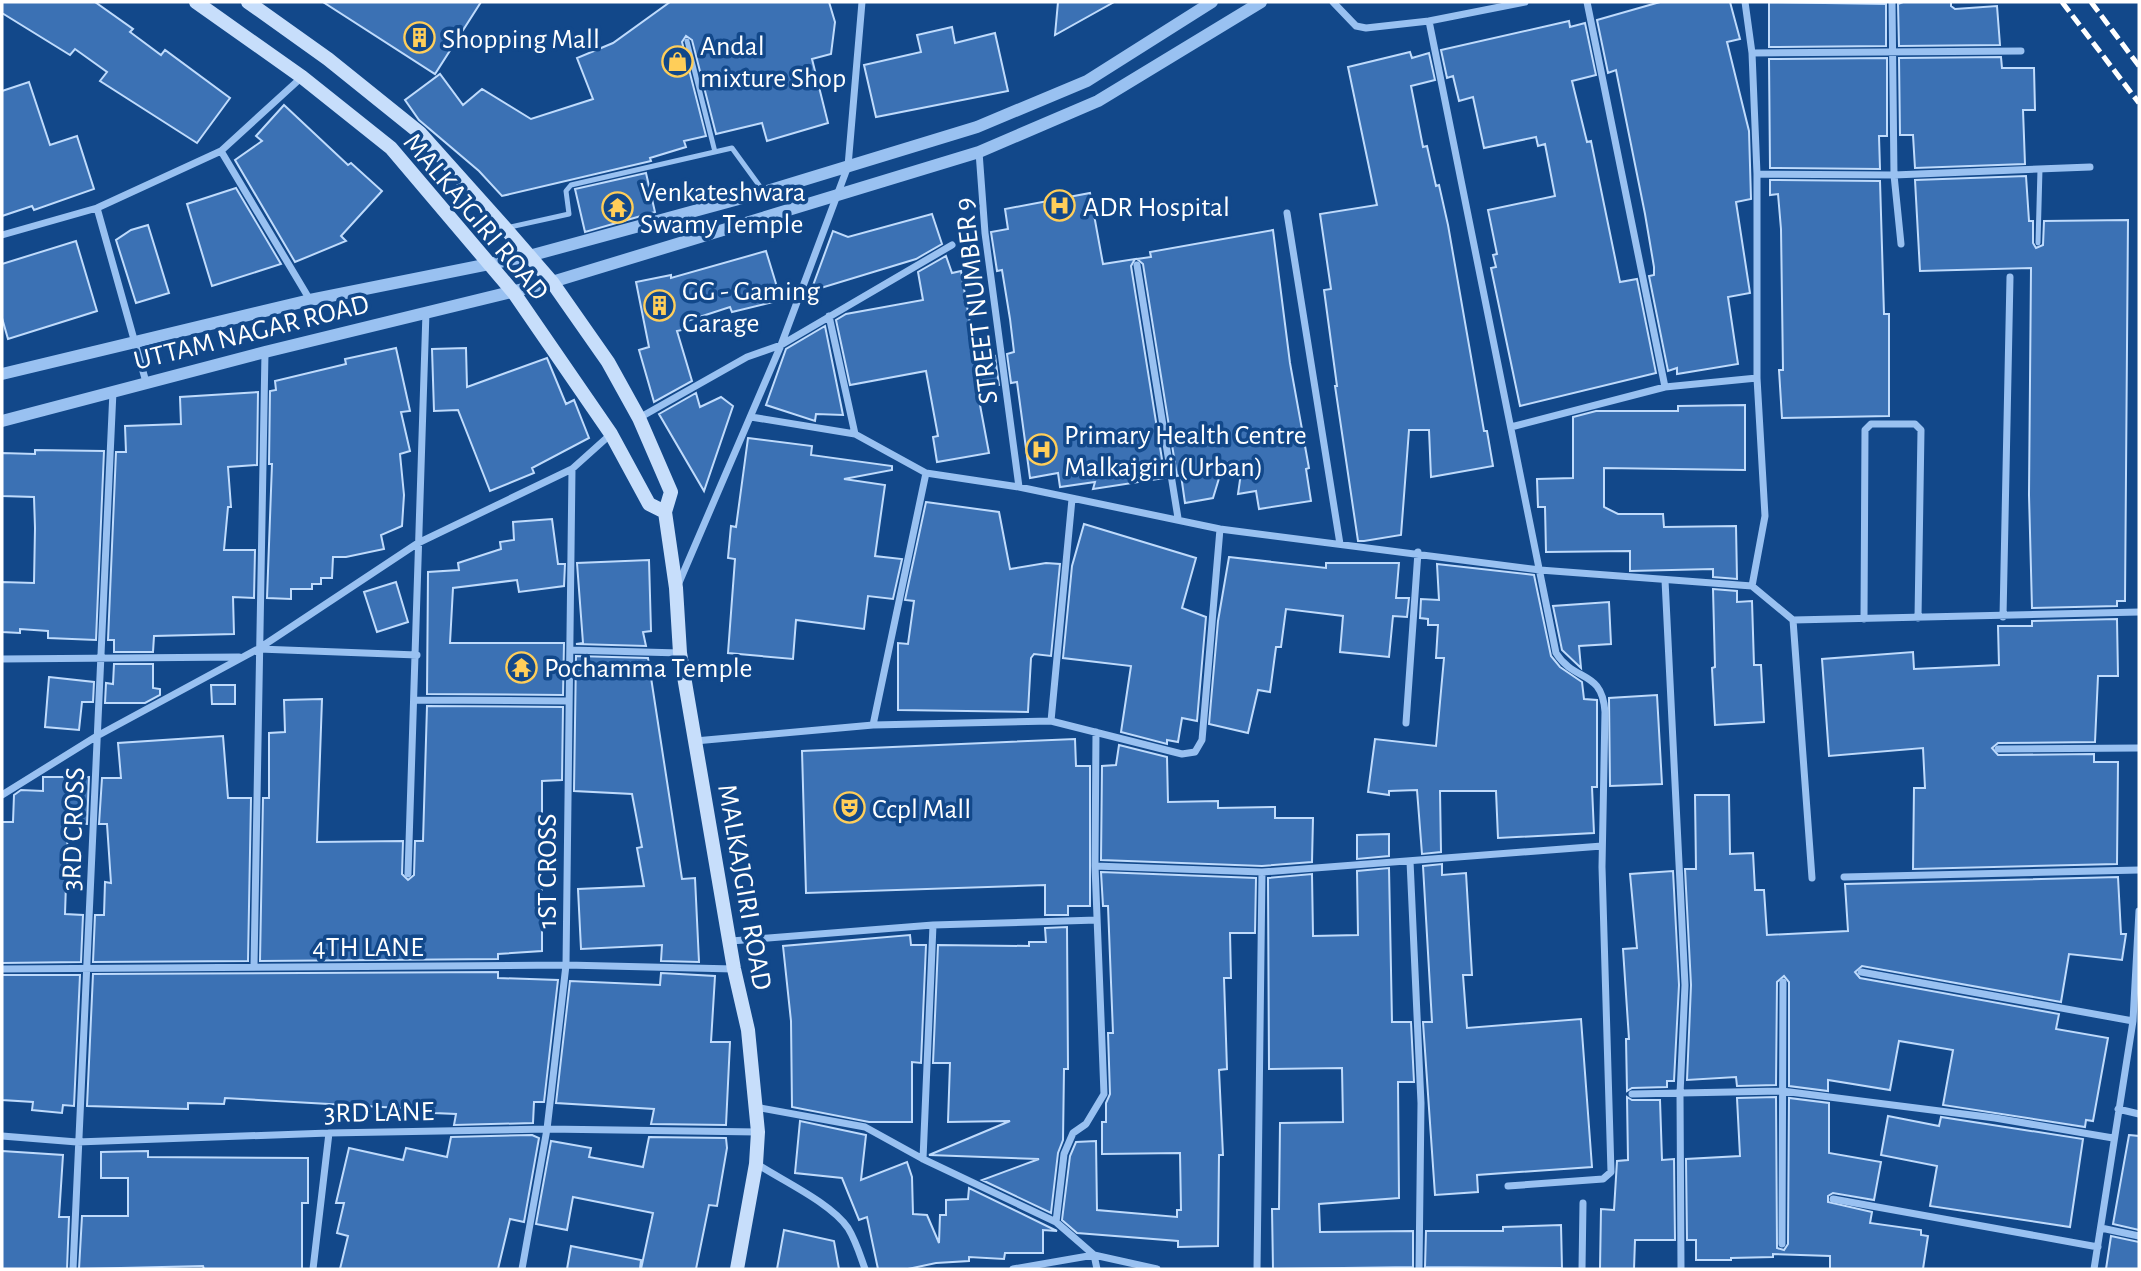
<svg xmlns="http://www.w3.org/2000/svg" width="2141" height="1271" font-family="'Alegreya Sans',sans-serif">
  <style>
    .building { fill: #3b71b4; stroke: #bfdbfc; stroke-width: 2 }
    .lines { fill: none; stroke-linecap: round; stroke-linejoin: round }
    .service { stroke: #99c1f1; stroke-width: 5 }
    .minor { stroke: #99c1f1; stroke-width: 7 }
    .tertiary { stroke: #99c1f1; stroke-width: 12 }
    .secondary { stroke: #c7defb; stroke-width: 14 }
    .rail { stroke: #fff; stroke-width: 5; stroke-dasharray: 12 5; stroke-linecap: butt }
    .labels { text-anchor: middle; stroke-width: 7; stroke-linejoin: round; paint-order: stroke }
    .poi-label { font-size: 28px; fill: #fff; stroke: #12488a; text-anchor: start }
    .street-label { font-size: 28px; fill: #fff; stroke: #12488a }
  </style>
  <rect width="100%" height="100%" fill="#12488a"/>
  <path class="building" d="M2,2H95L133,29L130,32L161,55L165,50L230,98L197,143L100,81L107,72L75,49L70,55L2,13Z
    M323,2H481L435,74Z
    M670,2H829L835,22L831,54L812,59L828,123L767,141L762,123L716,134L692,40L686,36L682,42L706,136L684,141L686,147L650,158L651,161L502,196L479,171L419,120L405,100L440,74L463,105L482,89L531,119L593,99L577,58L613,43Z
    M1058,2H1114L1055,35Z
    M1660,2H1730L1740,39L1727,42L1749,131L1751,199L1736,202L1750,293L1728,297L1738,364L1677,374V368L1668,371L1649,276L1654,275V267L1645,214L1616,70L1608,73L1597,20Z
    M1769,2L1886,4V46L1769,47Z
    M1903,2H1951V6L1955,9L1997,6L2000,45L1899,46L1898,4Z
    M1569,21L1570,27L1585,23L1596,75L1572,81L1587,142L1591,141L1620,282L1637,279L1656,373L1520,406L1491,268L1496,267L1493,255L1497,254L1488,210L1555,196L1545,144L1538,146L1536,137L1484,148L1473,97L1459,101L1453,76L1447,78L1441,50Z
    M952,27L955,43L995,33L1008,91L876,117L864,65L921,52L917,35Z
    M1410,52L1412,58L1429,53L1435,80L1411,86L1423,147L1427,146L1436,186L1439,185L1448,225L1484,431H1487L1493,466L1431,477L1429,430H1409L1401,535L1364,541H1358L1335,386H1337L1324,290L1331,289L1320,214L1377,205L1348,67Z
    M2001,57L2002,68H2034L2035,110H2023L2025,164L1915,168L1913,135H1900L1899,58Z
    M1887,58V136H1879L1880,169L1770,168L1769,59Z
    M29,82L50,145L77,136L94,189L34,210L32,206L2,216V91Z
    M284,105L348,165L351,163L382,191L341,236L346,241L295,262L235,160L262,141L256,136Z
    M646,173L655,212L585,232L575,189Z
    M2026,176L2029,221H2033V243L2036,248L2043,245L2044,221L2128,220L2125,601H2117V606L2032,608L2029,495L2031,268L1920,271L1915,180Z
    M1770,180L1880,181L1884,314H1889V416L1782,418L1779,370H1783L1781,229L1778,194L1770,195Z
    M236,188L281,264L212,286L187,204Z
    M1090,193L1103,264L1135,259L1131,266L1165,478L1093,489L1095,482L1060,487L1058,473L1030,478L1017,382L1011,383L1007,354L1014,352L1010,319L1002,270L997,271L991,232L1008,229L1005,209Z
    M932,214L942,244L916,259L811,291L833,231L848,237Z
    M148,225L169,293L136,303L116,240L131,230Z
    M1273,230L1290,363L1309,468L1306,469L1311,501L1259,509L1256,491L1238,494L1242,466L1224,462L1213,498L1185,503L1181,475L1177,476L1143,264L1137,259L1151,257L1150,252Z
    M76,241L97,311L8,339L2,318V264Z
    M766,251L781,300L732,312L730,307L681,323L682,330L677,331L692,381L654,402L639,350L649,347L636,282L671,275V278Z
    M946,256L952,273L961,271L976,359L995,356L999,385L977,389L989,453L937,462L933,437L938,436L926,371L850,385L836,320L846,314L923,300L918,272Z
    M825,326L843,415L816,414L815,421L766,405L786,349Z
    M396,348L410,411L401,412L410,451L400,454L404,495L402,526L381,535L384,549L346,557H333L332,578H321V584H312V589H291V599L267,598L272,464H269L270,391L276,390L275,381L346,364L345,359Z
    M466,348L467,387L547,358L566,404L574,400L589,438L532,468L534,473L490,491L458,410L434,411L432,349Z
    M258,392L257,465L228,467L231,507H228L224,550H255L254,598L233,597L234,634L154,636L153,652H114V640H108L116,452H126L125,426L181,424L180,397Z
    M696,393L700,407L721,397L733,406L704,491L659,414Z
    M1745,405V470L1604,468V507L1618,514H1663L1664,527L1736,526L1737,579L1713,577V569L1630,571V551L1546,552L1545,507H1538L1537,479L1573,478V417L1596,411H1678V406Z
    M748,438L812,446L811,455L892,466V470L844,479L885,485L875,556L902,559L893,599L868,596L864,629L796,620L793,659L728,653L735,559L728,558L731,526L736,527Z
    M35,450L104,451L96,640L48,638V631L20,629V633L2,632V582L34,583L35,528L34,497L2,496V453L35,454Z
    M926,502L999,512L1010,569L1046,563L1060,564L1051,656L1034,654L1031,658L1028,712L898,710V643L908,644L914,601L905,600Z
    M552,519L558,564H565L564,586L519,592L517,580L453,588L450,643H564L563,695L427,694L428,572L459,570L458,563L501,549L500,542L514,540L513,522Z
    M1084,524L1196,558L1182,608L1206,617L1197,721L1182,718L1178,742L1167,740V744L1121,732L1131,666L1063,658L1072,566Z
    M1229,557L1326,568V563H1399L1396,598H1409L1407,617L1393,616L1389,657L1340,652L1343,616L1286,609L1281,647H1276L1270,692L1258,690L1248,733L1209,724L1218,621Z
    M649,560L651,631L643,632L646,646L576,644L583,643L577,563Z
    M1437,564L1534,575L1551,656L1560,667L1582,682L1584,699L1597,700V787H1592L1594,833L1498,838L1496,791H1440L1441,852L1422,854L1417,790L1389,791V795L1368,792L1375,739L1436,746L1444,658H1436L1438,625H1428V619L1420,618L1421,599L1439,600Z
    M396,582L408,622L377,632L364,592Z
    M1713,589L1737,591V602L1752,601L1754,665H1761L1764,722L1715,725L1712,668L1715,667Z
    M1609,602L1611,644L1579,646L1581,668L1562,650L1553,606Z
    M2117,619L2118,676H2098L2095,742L1998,743L1992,748L1998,755L2094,754V762H2118L2117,864L1913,869L1914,788H1925L1923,748L1829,756L1822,659L1913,652L1914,669L1999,665L1998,626H2032V621Z
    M576,656L648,658L682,879L695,878L699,962L661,961L662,945L581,949L578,889L644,886L637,848L642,847L632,794L574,791Z
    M114,664H153V688L160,689V695L145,703H105L106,683L113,684Z
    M49,677L94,682L93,702H82L79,730L45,727Z
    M211,685H235V704H212Z
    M1657,695L1662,784L1610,786L1609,698Z
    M322,699L317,842L403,841L402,874L408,880L414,875L415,841H423L427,706L563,707L562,780L542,781V951L498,954V959L260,961L263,798H269V733L285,732L284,700Z
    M223,736L228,798H251L248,961L93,962L95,915H104L105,882L111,883L107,824H99L102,778H121L118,743Z
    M1075,739L1076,766H1090V906H1068V915H1045V885L806,893L802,751Z
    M1119,745L1167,757L1168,802L1218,801V808L1275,807V818H1313L1312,862L1262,866L1101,860L1102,766L1116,765Z
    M43,777H89L87,824L68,823L65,914L83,915L81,962L2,963V822H13L14,795L21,790L43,791Z
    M1695,795H1729L1730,854L1753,853L1755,890H1764L1767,935L1848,931L1845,884L2118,877L2121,934H2126L2122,960L2069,954L2061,1002L1862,966L1855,972L1860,978L2059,1014L2056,1029L2108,1038L2093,1121L2086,1120L2085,1127L1943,1105L1953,1050L1899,1041L1890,1090L1828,1080V1091L1789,1086V982L1784,976L1777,982L1776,1085L1737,1086L1736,1077L1687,1080L1691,985L1685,869H1696Z
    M1389,834V856L1357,859V835Z
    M1442,864V875L1466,873L1472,975H1463L1467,1028L1581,1019L1592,1167L1477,1175L1478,1192L1435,1195L1423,1022H1432L1423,866Z
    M1389,868L1392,1022H1411L1414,1082H1398L1399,1198L1319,1204L1320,1232L1413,1231V1267L1273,1269L1272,1209H1279L1280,1123L1343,1122L1342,1068L1269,1069L1268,878L1312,874L1313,936L1358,935L1357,871Z
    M1673,871L1679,985L1674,1081H1667V1087L1632,1088L1627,1091L1626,1039H1629L1623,949L1637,948L1630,874Z
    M1101,872L1256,878L1255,933H1230L1231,978H1224L1227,1069L1219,1070L1223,1155H1219L1218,1246L1178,1247V1241L1077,1233L1062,1220L1070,1156L1076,1142L1096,1141L1097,1210L1177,1217V1210H1181L1180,1153L1102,1154V1122H1106V1103L1110,1094L1108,1033H1113L1108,906H1103Z
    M1067,927L1068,1069H1064L1063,1140L1058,1153L1051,1213L982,1180L1039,1159L929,1155L1010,1121L948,1122L950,1063H933L938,945L1029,946V942H1046L1045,928Z
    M910,935L911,945H926L921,1063L912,1062V1122H869L792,1107L791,1021L783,946Z
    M498,972V978L558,980L544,1102H534L533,1123L454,1125L456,1114L434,1113V1110L225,1098L224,1104L188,1103V1109L87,1106L93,974Z
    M661,973L715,976L711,1042H730L726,1125L651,1124L654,1109L556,1103L570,981L660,985Z
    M2,975H80L74,1106L63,1105L62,1113L32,1110L33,1102L2,1100Z
    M1627,1097L1632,1100H1660L1662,1160L1674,1159L1675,1240H1635L1634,1269H1600L1601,1209L1614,1210L1617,1161L1628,1160Z
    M1776,1097L1777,1248L1784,1250L1788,1244L1789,1098L1829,1103V1153L1881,1162L1874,1200L1833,1193L1828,1196V1202L1872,1212L1870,1223L1921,1230V1235L1928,1236L1923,1269H1830V1256L1773,1254V1257L1731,1258V1260H1696V1240H1687L1686,1159L1740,1156L1737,1098Z
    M1888,1116L1939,1126L1941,1117L2083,1139L2070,1227L1930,1206L1937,1166L1881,1155Z
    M800,1121L866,1135L861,1180L907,1162L912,1177L913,1214L927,1215L939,1243L940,1215H946V1200L968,1199L969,1188L1057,1231L1043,1230V1253H1005L1004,1259L969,1257V1261L936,1263L908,1269H878L867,1217L859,1220L842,1178L795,1173Z
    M532,1135L539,1138L524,1222L510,1219L498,1269H340L348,1236L337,1233L344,1203H336L349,1148L403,1160L406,1148L447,1157L451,1137Z
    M2129,1135L2139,1136V1230L2113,1224Z
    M649,1137L726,1138L727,1148L717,1206L709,1205L696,1269H641L653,1213L573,1197L567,1230L536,1224L551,1141L591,1148L589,1157L643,1167Z
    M2,1151L63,1155L59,1217H69L67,1269H2Z
    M148,1151V1157L308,1158V1203H302V1269H204L203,1266L79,1269L82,1216H128V1178H101V1152Z
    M1561,1225L1562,1268L1425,1267L1426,1231H1503V1227Z
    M784,1230L834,1241L839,1269H777Z
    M2111,1236L2139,1242V1269H2106Z
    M571,1246L641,1260L640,1269H567Z"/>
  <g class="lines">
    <path class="service" d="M687,41L715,152
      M506,228L569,214L566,191L571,185L732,148L764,192
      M2038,243L2040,169"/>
    <path class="minor" d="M1333,2L1356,26L1366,28L1429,21L1525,2
      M1587,2L1665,387
      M1745,2L1752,53L1757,174V378L1765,516L1752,586
      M1892,2L1894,175L1901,244
      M1429,21L1556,653C1575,683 1602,669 1605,712L1602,867L1611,1172L1603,1179L1508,1186
      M1752,53L2021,51
      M221,151L310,300
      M979,152L985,233L1019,487
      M1757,174L1894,175L2090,167
      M97,208L146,382
      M1287,213L1340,544
      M2,235L97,208L221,151L302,77
      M1137,265L1178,518
      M829,316L855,434
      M751,417L855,434L926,473L1019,487L1220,529L1540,570L1752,586L1793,620L2139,612
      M639,418L747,357L781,345L952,245
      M1511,427L1665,387L1757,378
      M1665,580L1685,985L1680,1094L1681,1269
      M678,585L781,345L848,166L862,2
      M2003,617L2010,277
      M1864,619L1865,430L1871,424H1915L1921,430L1918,618
      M1793,620L1812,878
      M259,649L417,655
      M570,650L680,653
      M2,659L239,657
      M416,700L568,701
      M1051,721L1072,499
      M1406,723L1418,552
      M873,725L926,473
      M695,741L873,725L1051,721L1182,754L1195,752L1202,740L1220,529
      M1998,749L2139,748
      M2,795L97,736L258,649L418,543L572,469L611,434
      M1410,861L1421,1103L1419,1269
      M1095,866L1262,872L1602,846
      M408,874L426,312
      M1844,877L2139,870
      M731,941L933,925L1097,920
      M254,966L265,352
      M2,969L566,965L734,969
      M1861,972L2133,1021
      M1632,1094L1782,1091L1995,1118L2113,1138
      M755,1107L865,1127L923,1159L1056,1222L1094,1255L1157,1269
      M2118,1109L2139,1114
      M2,1136L77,1142L329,1133L547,1129L758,1132
      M923,1159L933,925
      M757,1164C783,1181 831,1203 848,1228C856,1241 860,1255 865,1269
      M1833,1199L2098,1247
      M1056,1222L1064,1154L1073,1133L1086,1124L1104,1094L1095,866L1096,732
      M2101,1228L2139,1236
      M1782,1244L1783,982
      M73,1269L113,391
      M313,1269L329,1133
      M522,1269L547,1129L566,965L572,469
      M1013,1269L1094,1255L1097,1269
      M1257,1269L1262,872
      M1582,1269L1583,1203
      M2094,1269L2133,1021L2139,911"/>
    <path class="tertiary" d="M2,374L310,300L529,256L764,192L977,127L1087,81L1212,2
      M2,421L265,352L552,282L979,152L1098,101L1261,2"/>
    <path class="secondary" d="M196,2L302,77L391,148L514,293L611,434L649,504L665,512
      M248,2L328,59L420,133L505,228L552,282L608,362L639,418L671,492L665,512L676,588L680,653L734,969L748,1030L758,1132L756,1164L737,1269"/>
    <path class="rail" d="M2062,2L2139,103
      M2091,2L2139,66"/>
  </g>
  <defs>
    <symbol id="building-ring" viewBox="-11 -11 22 22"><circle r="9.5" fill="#12488a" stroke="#ffce59" stroke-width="1.5"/><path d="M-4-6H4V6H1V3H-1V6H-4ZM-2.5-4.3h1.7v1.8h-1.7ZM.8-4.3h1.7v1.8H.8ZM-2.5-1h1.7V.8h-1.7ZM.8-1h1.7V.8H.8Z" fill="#ffce59"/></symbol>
    <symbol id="shop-ring" viewBox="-11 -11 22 22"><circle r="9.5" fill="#12488a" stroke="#ffce59" stroke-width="1.5"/><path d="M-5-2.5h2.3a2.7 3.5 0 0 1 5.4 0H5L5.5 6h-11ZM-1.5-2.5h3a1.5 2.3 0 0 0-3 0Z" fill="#ffce59"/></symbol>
    <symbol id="hospital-ring" viewBox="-11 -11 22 22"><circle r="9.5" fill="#12488a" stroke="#ffce59" stroke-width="1.5"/><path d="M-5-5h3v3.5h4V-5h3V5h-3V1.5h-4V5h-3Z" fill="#ffce59"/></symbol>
    <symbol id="temple-ring" viewBox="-11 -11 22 22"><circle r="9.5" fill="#12488a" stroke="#ffce59" stroke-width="1.5"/><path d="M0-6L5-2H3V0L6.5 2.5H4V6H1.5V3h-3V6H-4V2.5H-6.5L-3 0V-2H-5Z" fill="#ffce59"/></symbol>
    <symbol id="theatre-ring" viewBox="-11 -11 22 22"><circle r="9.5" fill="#12488a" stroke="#ffce59" stroke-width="1.5"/><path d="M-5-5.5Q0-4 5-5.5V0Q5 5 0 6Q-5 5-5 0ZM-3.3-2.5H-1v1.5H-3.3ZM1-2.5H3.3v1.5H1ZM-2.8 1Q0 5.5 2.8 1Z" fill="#ffce59"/></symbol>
  </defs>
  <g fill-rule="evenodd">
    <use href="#building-ring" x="402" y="20" width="35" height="35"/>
    <use href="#shop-ring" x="660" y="44" width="35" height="35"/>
    <use href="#hospital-ring" x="1042" y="188" width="35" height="35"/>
    <use href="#temple-ring" x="600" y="190" width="35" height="35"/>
    <use href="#building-ring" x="642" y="288" width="35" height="35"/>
    <use href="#hospital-ring" x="1024" y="432" width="35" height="35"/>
    <use href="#temple-ring" x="504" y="650" width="35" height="35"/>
    <use href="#theatre-ring" x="832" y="790" width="35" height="35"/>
  </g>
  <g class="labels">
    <g class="poi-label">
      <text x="442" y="48">Shopping Mall</text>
      <text x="700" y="55">Andal<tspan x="700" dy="32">mixture Shop</tspan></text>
      <text x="640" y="201">Venkateshwara<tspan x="640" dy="32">Swamy Temple</tspan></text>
      <text x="1083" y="216">ADR Hospital</text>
      <text x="682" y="300">GG - Gaming<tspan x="682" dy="32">Garage</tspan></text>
      <text x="1064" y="444">Primary Health Centre<tspan x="1064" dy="32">Malkajgiri (Urban)</tspan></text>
      <text x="544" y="677">Pochamma Temple</text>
      <text x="872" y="818">Ccpl Mall</text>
    </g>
    <g class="street-label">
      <text transform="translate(477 216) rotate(50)" y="10">MALKAJGIRI ROAD</text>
      <text transform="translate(975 301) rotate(-97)" y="10">STREET NUMBER 9</text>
      <text transform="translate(251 331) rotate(-14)" y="10">UTTAM NAGAR ROAD</text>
      <text transform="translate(72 829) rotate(-88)" y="10">3RD CROSS</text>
      <text transform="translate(546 871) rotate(-90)" y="10">1ST CROSS</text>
      <text transform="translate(746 887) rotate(80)" y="10">MALKAJGIRI ROAD</text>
      <text x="368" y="956">4TH LANE</text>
      <text transform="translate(379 1111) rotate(-1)" y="10">3RD LANE</text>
    </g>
  </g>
  <rect width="2141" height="1271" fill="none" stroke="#ffffff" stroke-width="7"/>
</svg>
